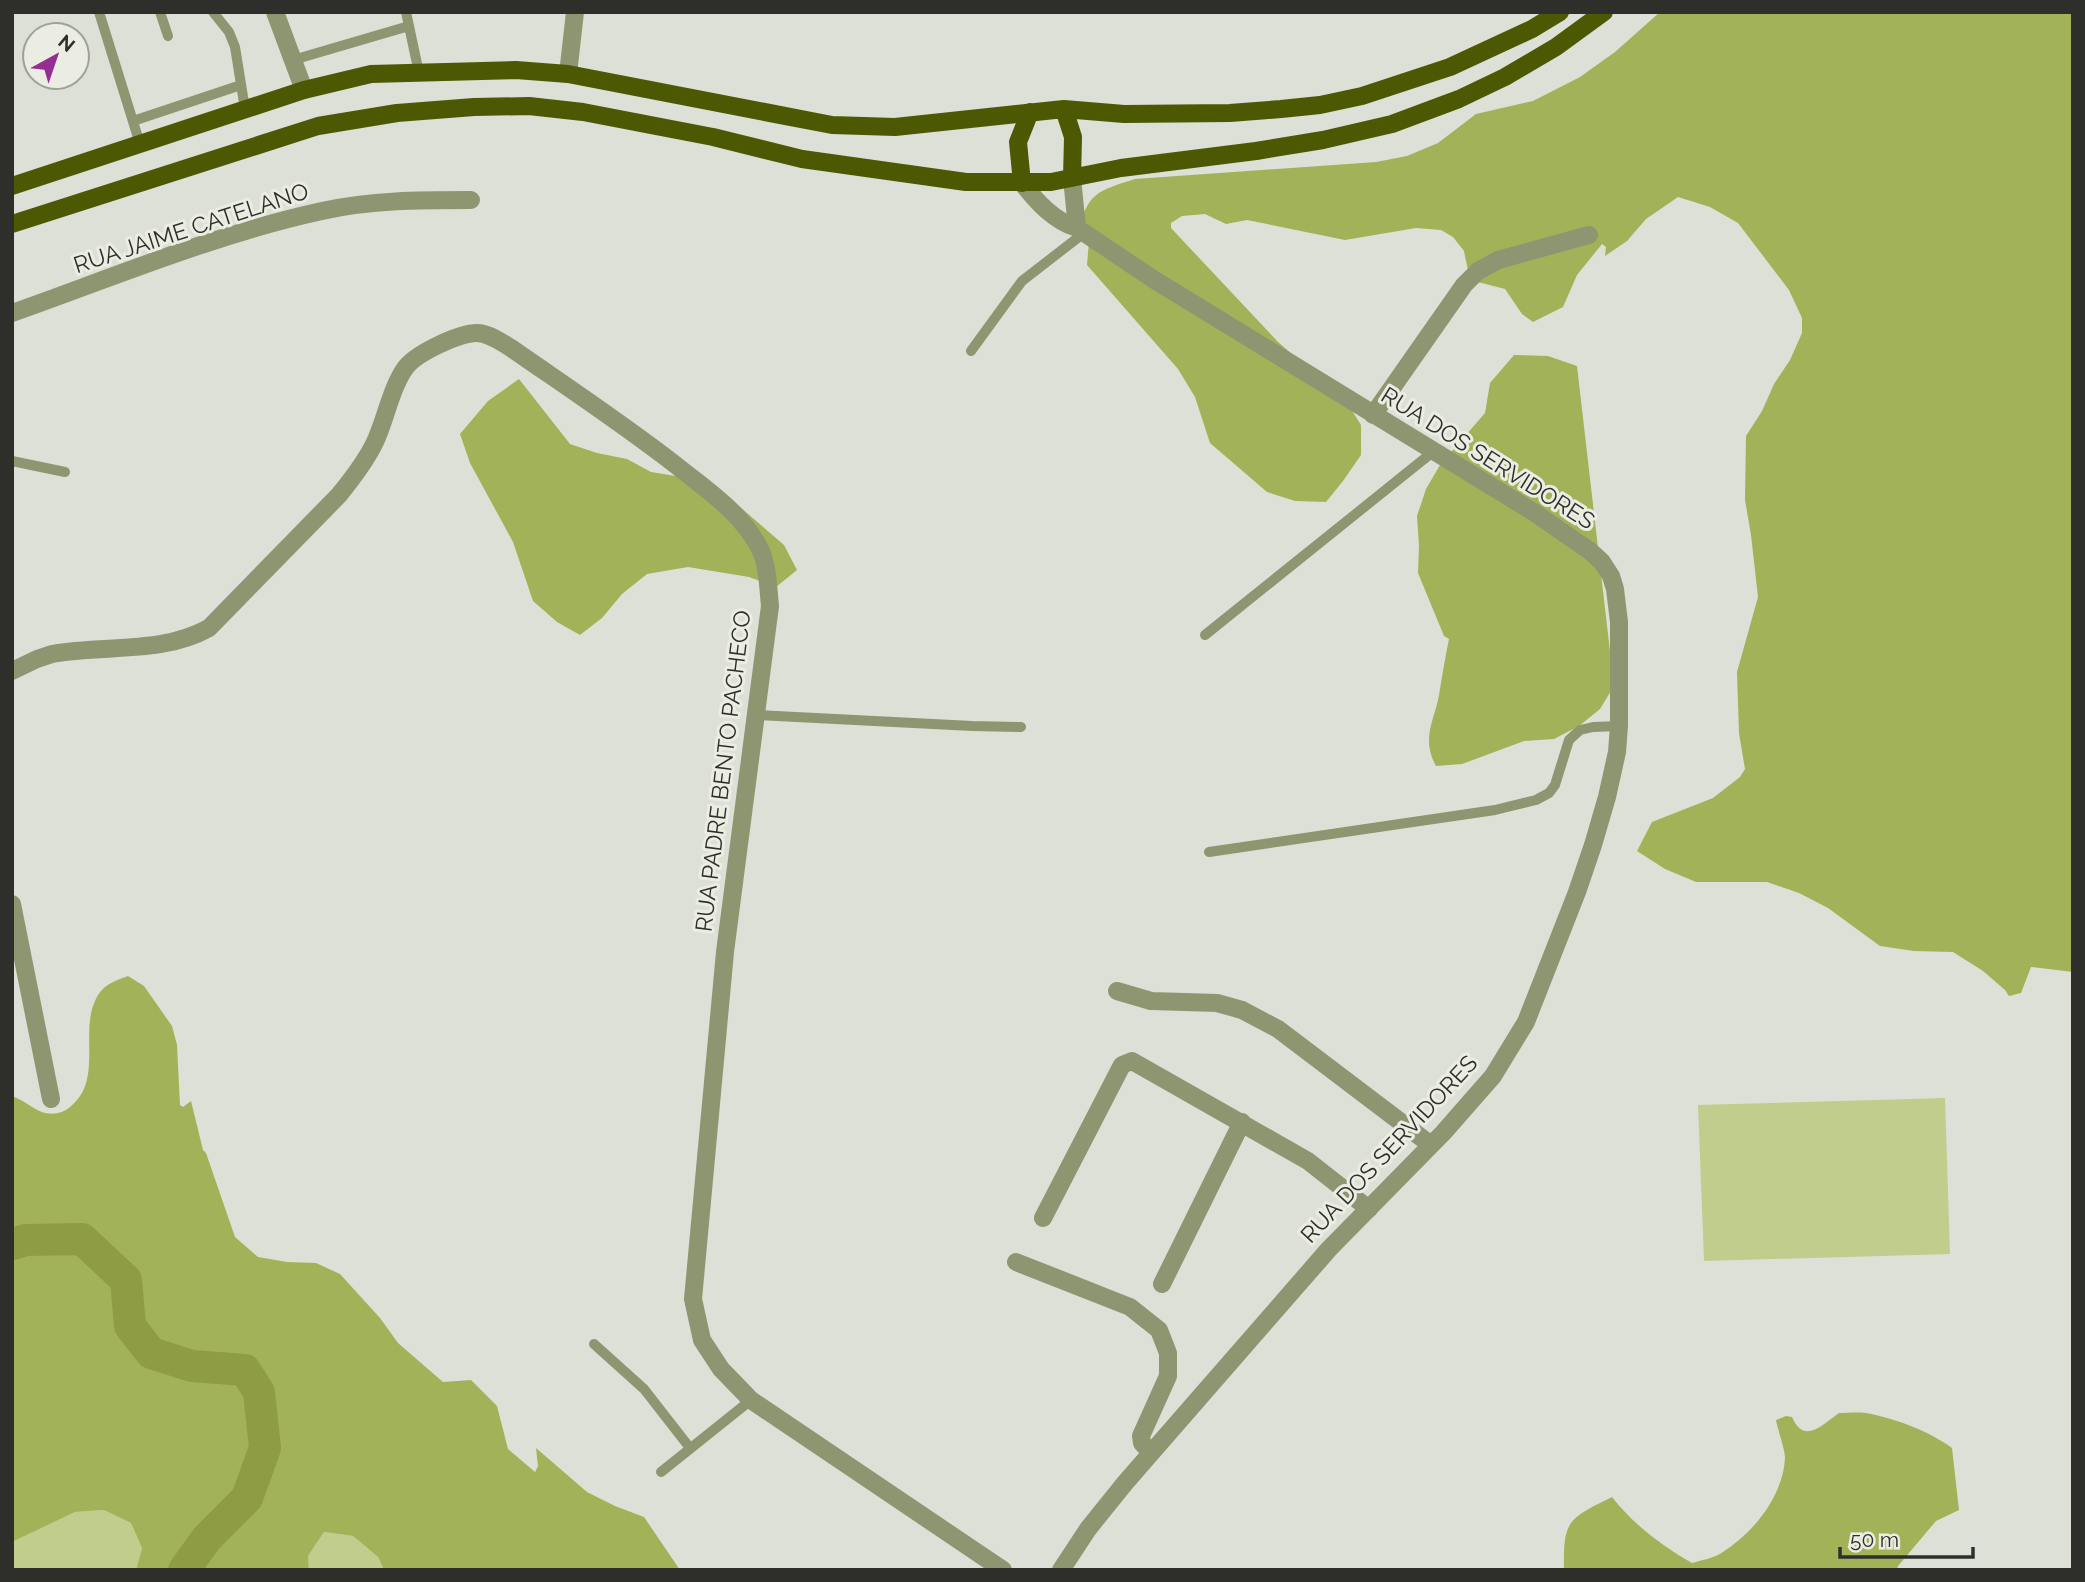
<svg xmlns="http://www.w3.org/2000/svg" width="2085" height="1582" font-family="Raleway,sans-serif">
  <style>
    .green { fill: #c0cd8c }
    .forest { fill: #a2b258 }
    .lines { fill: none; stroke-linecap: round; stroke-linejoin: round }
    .river { stroke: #8e9d43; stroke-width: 32 }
    .service { stroke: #8d9671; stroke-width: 10 }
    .minor { stroke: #8d9671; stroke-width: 18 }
    .primary { stroke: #4d5803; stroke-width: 18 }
    .labels { text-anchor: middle; stroke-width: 6; stroke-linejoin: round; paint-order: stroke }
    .street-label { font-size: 23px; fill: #2e2f2b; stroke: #ebede3 }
  </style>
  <rect width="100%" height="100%" fill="#dde0d6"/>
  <path class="green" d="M1945,1098L1950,1254L1704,1261L1698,1105Z
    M104,1510L131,1523L142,1548L136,1570H12V1542L75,1512Z
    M324,1532L353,1536L378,1557L384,1570H309L308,1556Z"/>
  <path class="forest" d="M1660,12H2073V972L2031,967L2021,993L2009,996L2005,990L1983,971L1953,952L1914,951L1880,946L1828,908L1799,893L1767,882H1696L1665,869L1637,851L1652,822L1713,798L1740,777L1745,769L1739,733L1737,672L1758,597L1751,535L1745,500L1746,436L1762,411L1774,384L1790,360L1802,333V318L1789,290L1738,223L1710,207L1678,197L1646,219L1627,241L1605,256L1606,247L1602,244L1577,275L1563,307L1533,322L1522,314L1505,289L1470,280L1464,251L1453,237L1441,230L1416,228L1345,240L1247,220L1226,224L1205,214L1182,216L1171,223V228L1278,342L1346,401L1361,425V455L1343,481L1326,502L1295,501L1267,492L1210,443L1195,397L1178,369L1087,265L1089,241L1077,232C1090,192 1095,192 1135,179L1376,162L1407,156L1438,143L1476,114L1533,101L1580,77L1615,52Z
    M1514,355L1548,356L1577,366L1614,686L1600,709L1579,726L1554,739L1524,741L1462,764L1436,766C1421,738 1434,722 1439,695C1442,677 1445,658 1449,639L1444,636L1418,573L1419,546L1417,516L1426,489L1440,465L1485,413L1490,383Z
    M519,379L570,444L597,453L627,459L651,472L682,477L732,500L784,545L797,570L776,587L749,577L688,567L647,574L622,594L602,618L580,635L557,622L533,601L513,542L470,463L460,434L488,401Z
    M128,976L144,986L172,1026L177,1045L180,1105L183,1107L191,1101L203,1150L206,1153L235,1237L258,1257L287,1262L316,1263L340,1274L380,1318L398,1343L443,1382L471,1380L497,1406L508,1449L535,1472L538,1466L536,1448L587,1492L615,1506L644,1517L680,1570H384L378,1557L353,1536L324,1532L308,1556L309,1570H136L142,1548L131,1523L104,1510L75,1512L12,1542V1096C24,1100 35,1111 45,1113C55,1115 63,1113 70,1107C103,1081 80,1034 95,1001C101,986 113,981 128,976Z
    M1839,1413C1847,1413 1857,1412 1866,1413C1894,1418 1929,1431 1952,1448L1959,1510L1936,1521L1898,1566L1897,1570H1564C1563,1520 1568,1519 1612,1497C1633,1524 1662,1546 1692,1563C1702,1560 1715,1558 1723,1552C1754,1532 1783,1496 1785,1458C1785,1449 1778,1431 1776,1420L1786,1416L1792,1417C1804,1445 1822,1425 1839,1413Z"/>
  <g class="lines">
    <path class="river" d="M12,1244L26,1240L82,1239L126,1280L130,1326L151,1353L192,1366L245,1370L259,1392L265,1448L247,1498L207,1538L184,1570"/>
    <path class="service" d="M99,12L140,144
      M160,12L168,36
      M213,12L229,32L235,47L245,109
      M406,12L419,73
      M293,60L409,26
      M133,121L241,85
      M971,351L1022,281L1084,233
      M12,461L65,472
      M1205,635L1434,451
      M756,715L972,726L1021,727
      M1209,852L1495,810L1536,800L1549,793L1555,785L1569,740L1580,730L1593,727L1619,726
      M594,1344L644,1389L690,1448
      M661,1472L751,1400"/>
    <path class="minor" d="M275,12L304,90
      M568,74L575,12
      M1072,178L1077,228
      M1022,183C1037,202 1054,221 1077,228L1153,279L1535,513L1590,551L1602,562L1611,576L1615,589L1619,622V726L1617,752L1607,797L1593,845L1577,892L1526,1022L1493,1076L1443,1133L1329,1249L1125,1483L1088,1529L1061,1570
      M12,313C114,277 216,234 322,211C371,200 421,200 471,200
      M1373,415L1464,285L1478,271L1498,260L1589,235
      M12,671L37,659L52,654C105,644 160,655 209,628L339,495C352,479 366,461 375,442C385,421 392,385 406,367C417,353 459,333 477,333C489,333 501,342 511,348C567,387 623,424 677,466C708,491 741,512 760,549C768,566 768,587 770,606L725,952L693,1299L702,1340L721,1369L751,1400L1003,1570
      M12,904L51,1099
      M1117,991L1151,1001L1217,1003L1242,1010L1278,1029L1431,1145
      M1043,1218L1122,1065L1132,1061L1308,1161L1369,1209
      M1016,1262L1130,1307L1159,1330L1168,1353V1376L1141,1436L1142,1443L1151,1453
      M1162,1284L1242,1122"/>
    <path class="primary" d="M1064,109L1073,137L1072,178
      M1022,183L1018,142L1030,112
      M12,186L304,90L371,74L516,70L568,74L832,125L895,127L1064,109L1124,114L1230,113L1281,109L1320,105L1362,96L1450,67L1532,29L1560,12
      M12,224L318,126L397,113L474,107L529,106L583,112L713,137L802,159L966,182H1051L1121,168L1256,151L1323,140L1392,124L1459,99L1505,77L1556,47L1604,12"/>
  </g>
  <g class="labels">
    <g class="street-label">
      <text transform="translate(191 228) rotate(-18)" y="8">RUA JAIME CATELANO</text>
      <text transform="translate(1488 458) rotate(32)" y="8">RUA DOS SERVIDORES</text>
      <text transform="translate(723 771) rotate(-83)" y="8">RUA PADRE BENTO PACHECO</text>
      <text transform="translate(1389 1149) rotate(-47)" y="8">RUA DOS SERVIDORES</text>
    </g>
  </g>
  <rect width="2085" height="1582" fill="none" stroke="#2e2f2b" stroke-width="28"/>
  <g transform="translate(56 56) rotate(40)"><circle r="33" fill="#ebede3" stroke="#9fa199" stroke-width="2"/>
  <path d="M0-5L12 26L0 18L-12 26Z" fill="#942e93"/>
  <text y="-10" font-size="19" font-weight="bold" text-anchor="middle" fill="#2e2f2b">N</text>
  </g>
  <path d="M1840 1547v10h133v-10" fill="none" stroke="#2e2f2b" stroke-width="3.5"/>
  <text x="1850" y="1547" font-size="21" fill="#2e2f2b" stroke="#ebede3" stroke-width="5" paint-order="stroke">50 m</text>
</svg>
